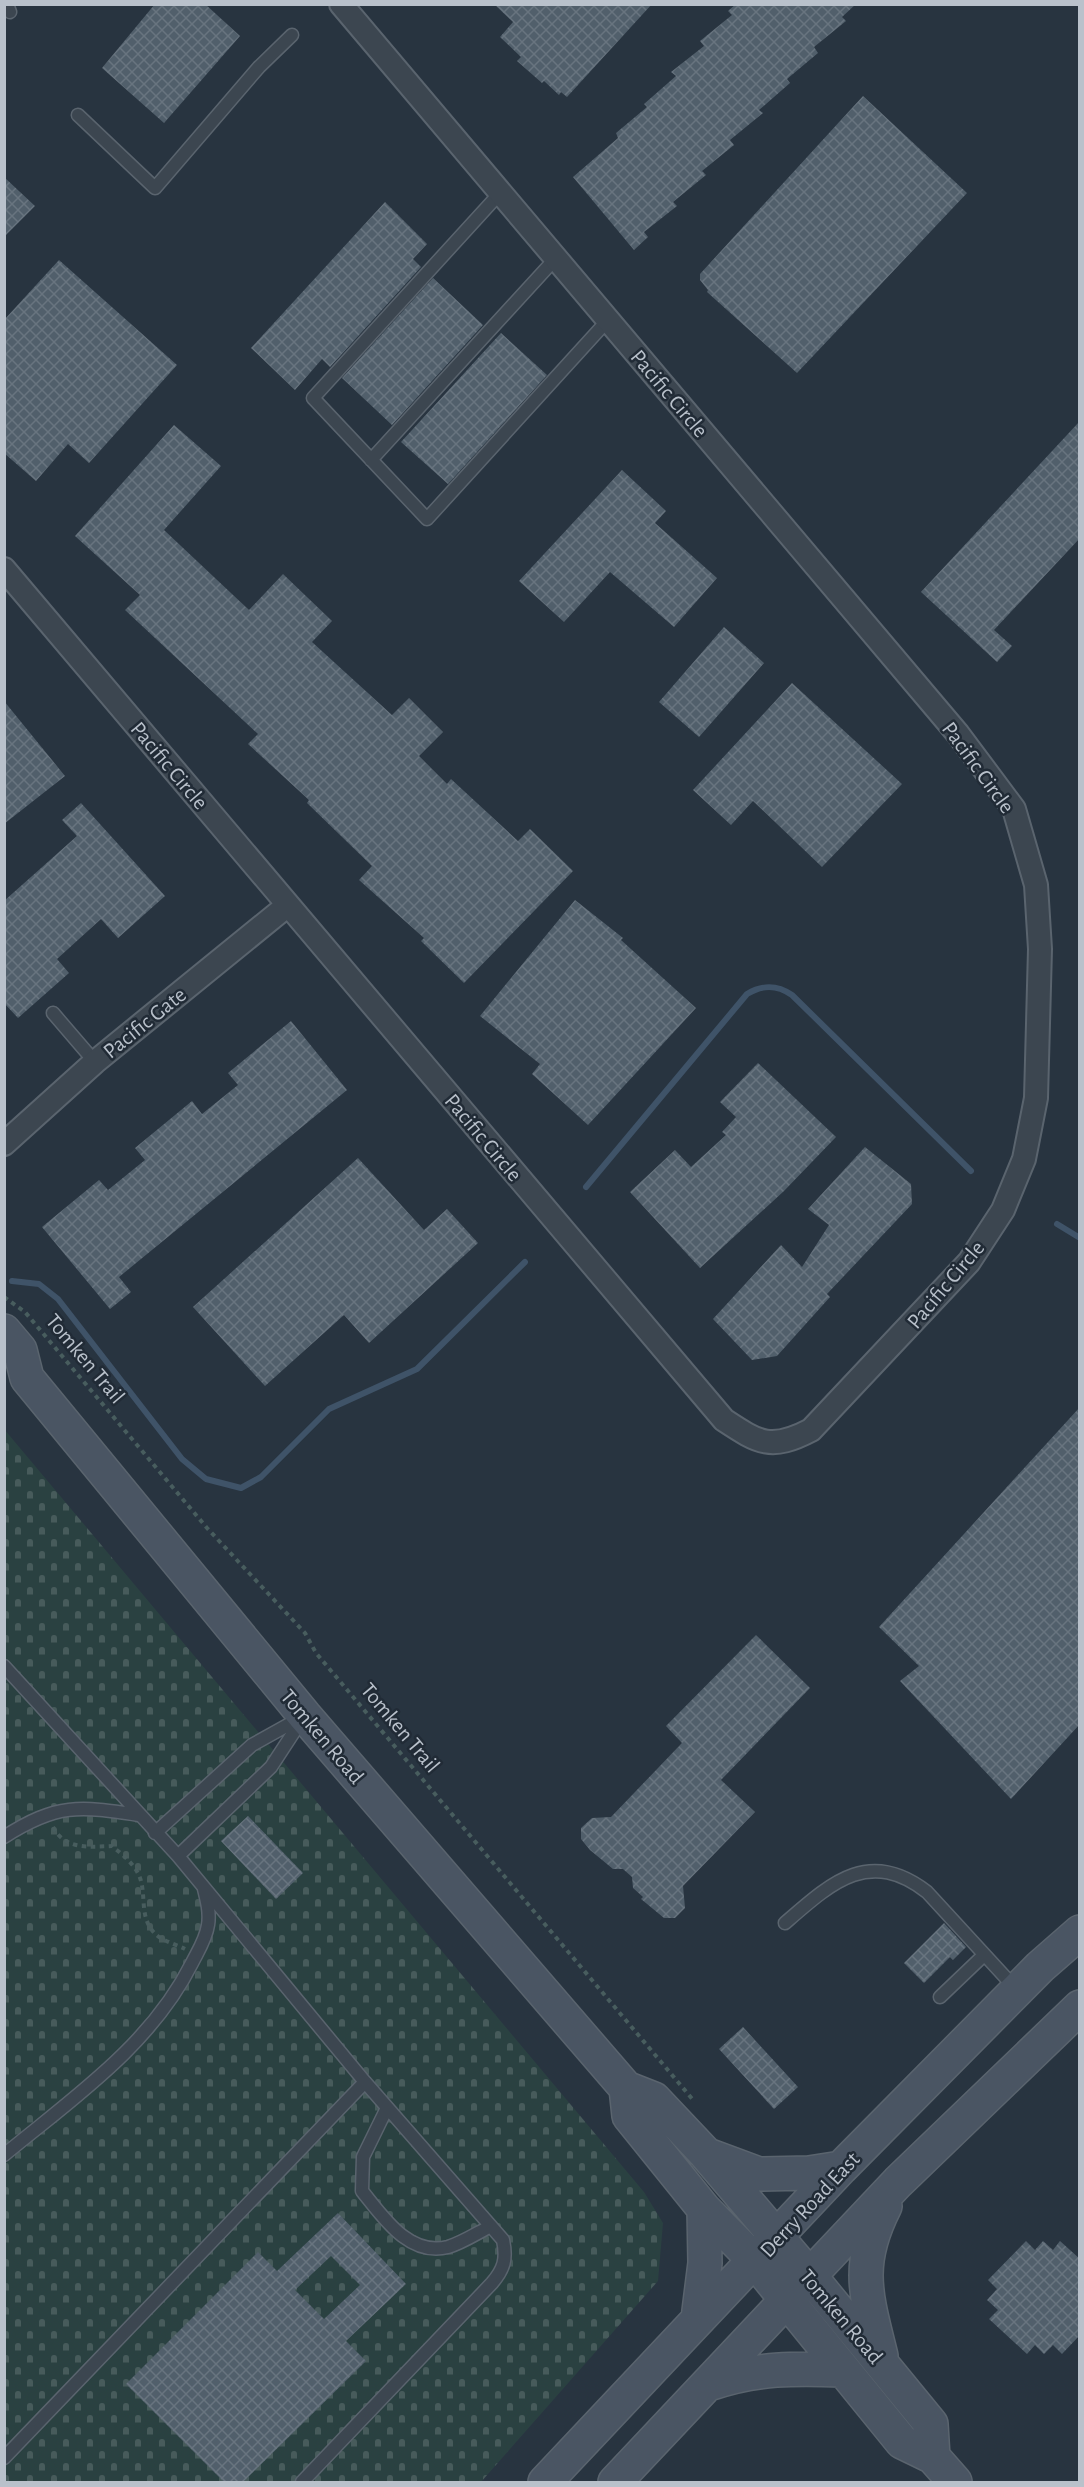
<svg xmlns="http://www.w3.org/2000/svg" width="1084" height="2487" font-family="'Alegreya Sans',sans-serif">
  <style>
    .cemetery { fill: url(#cemetery-stones) }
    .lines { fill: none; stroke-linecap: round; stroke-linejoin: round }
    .stream { stroke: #3f5368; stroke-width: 6 }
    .building { fill: url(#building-cross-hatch); fill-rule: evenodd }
    .service-casing { stroke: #5a646e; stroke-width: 15 }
    .minor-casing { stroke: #5a646e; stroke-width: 26 }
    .secondary-casing { stroke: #5a646e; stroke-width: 36 }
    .path { stroke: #485d5e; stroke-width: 4; stroke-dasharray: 4.5 4.5; stroke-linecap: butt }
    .service { stroke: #3c4650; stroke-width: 12 }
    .minor { stroke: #3c4650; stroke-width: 22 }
    .secondary { stroke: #4a5563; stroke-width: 33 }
    .labels { text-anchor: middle; stroke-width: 5; stroke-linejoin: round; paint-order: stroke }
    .street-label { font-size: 22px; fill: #b9c1cb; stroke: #212b36 }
  </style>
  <defs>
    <pattern id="cemetery-stones" width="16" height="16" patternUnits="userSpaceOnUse" patternTransform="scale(1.5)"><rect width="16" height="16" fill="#2a4141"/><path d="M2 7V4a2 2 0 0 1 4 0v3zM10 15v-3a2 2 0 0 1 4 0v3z" fill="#475b5b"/></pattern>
    <pattern id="building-cross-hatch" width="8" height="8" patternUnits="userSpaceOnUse" patternTransform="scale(1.5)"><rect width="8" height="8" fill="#515f6b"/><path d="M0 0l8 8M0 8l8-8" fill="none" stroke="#68747f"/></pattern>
  </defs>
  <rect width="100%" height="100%" fill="#283440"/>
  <path class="cemetery" d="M4,1429L644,2192L663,2223L658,2281L481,2482H5Z"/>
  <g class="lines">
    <path class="stream" d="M586,1187L747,994C762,985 776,984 792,995L971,1171
      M1057,1224L1080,1238
      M12,1281L39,1284L58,1299L182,1459L206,1479L241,1488L261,1477L329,1409L417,1369L525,1262"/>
  </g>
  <path class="building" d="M155,4H205L240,36L164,123L102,68Z
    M494,4H652L567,97L561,92L559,95L544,81L542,83L517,61L521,57L500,37L513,22Z
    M736,4H856L842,17L846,21L814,47L818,53L787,79L790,83L759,110L763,113L730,140L734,145L702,171L706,175L673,202L677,206L644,232L648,237L634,250L573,177L618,138L616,133L647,107L644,104L676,76L671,72L704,46L700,41L732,15L728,11Z
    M863,96L967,193L797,373L707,292L708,290L700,280V274Z
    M4,177L35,206L4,237Z
    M385,202L427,244L413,259L421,267L330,367L322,359L295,390L251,348Z
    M59,260L177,365L89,463L68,444L36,481L4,453V320Z
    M433,278L483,325L392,425L342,378Z
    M501,333L547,375L448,484L401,442Z
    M1080,421V538L994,630L1012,646L997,662L921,592Z
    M174,425L221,466L164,530L249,610L283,574L332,621L312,642L392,715L409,698L443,732L419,756L447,784L451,779L518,841L530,829L573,871L464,983L421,941L424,938L359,880L372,866L307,803L309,800L248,744L258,734L125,610L140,595L75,536Z
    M622,470L666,511L655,523L717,578L674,627L610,572L564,622L519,581Z
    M724,627L764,663L699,737L659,702Z
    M792,683L902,784L822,867L753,801L731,825L693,790Z
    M4,701L65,776L4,824Z
    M81,803L165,896L118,938L101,919L57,959L69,973L18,1018L4,1003V901L77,836L62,820Z
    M575,900L623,938L621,940L696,1008L588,1125L532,1074L540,1064L480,1016Z
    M291,1021L347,1090L119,1277L131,1292L110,1309L42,1227L99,1180L108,1190L145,1160L135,1148L192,1101L202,1114L238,1085L228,1073Z
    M758,1063L836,1137L784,1191L700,1268L630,1192L675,1150L691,1167L726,1135L722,1132L736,1117L720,1102Z
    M865,1147L911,1184L912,1204L827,1294L830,1297L777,1356L752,1360L713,1319L781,1245L802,1267L829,1225L808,1209Z
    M358,1158L424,1230L447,1209L478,1243L369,1343L344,1315L265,1386L193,1307Z
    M1080,1407V1724L1011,1799L900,1681L919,1666L879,1627Z
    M756,1635L810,1688L721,1780L755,1812L683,1886L685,1908L675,1918H664L641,1899L643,1897L633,1888L632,1877L623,1869H613L590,1850L581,1839V1828L592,1818L611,1817L682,1743L666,1726Z
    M248,1816L303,1873L276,1899L221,1841Z
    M944,1923L966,1947L953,1960L950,1957L924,1983L904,1963Z
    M743,2027L798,2087L774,2109L719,2049Z
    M338,2213L406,2284L346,2341L366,2361L243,2482H224L126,2384L258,2252L277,2271ZM331,2256L360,2285L324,2319L295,2290Z
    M1026,2241L1035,2250L1043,2241L1053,2250L1060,2241L1080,2259V2335L1062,2354L1053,2345L1044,2354L1035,2345L1027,2354L989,2319L998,2310L987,2300L997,2289L988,2280Z"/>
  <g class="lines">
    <defs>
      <path id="service" d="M7,4L10,12
        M78,115L155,188L259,67L292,35
        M500,193L313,398L427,519L608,320
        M371,460L556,258
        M53,1013L95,1062
        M4,1666L178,1856L365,2082L503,2240C507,2259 504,2269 492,2283L302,2482
        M155,1833L252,1745L304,1716
        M4,1837C57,1803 79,1806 139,1815
        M178,1856L271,1767L303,1718
        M785,1923C831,1883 869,1847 927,1892L1017,1990
        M940,1997L984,1955
        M387,2108L363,2157L362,2191C383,2217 409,2257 448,2247C462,2243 477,2233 491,2226
        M4,2155C73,2098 151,2045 192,1963C198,1951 206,1939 208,1925C210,1913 207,1901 204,1889
        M4,2458L365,2082"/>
      <path id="minor" d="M4,569L724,1420C759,1443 771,1451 811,1430L969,1262L1003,1210L1024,1159L1036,1098L1040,949L1036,885L1014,809L958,734L341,4
        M4,1144L95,1062L288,905"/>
      <path id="secondary" d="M4,1331L20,1350L27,1378L305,1716L626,2088L654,2099L706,2154L809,2275L931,2424L933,2457
        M626,2088L629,2116L704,2209L755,2261L902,2442L933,2457L955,2482
        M710,2156L759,2174L809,2173L841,2168
        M698,2319L705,2263L704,2209
        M881,2356C866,2295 855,2265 885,2206
        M712,2383C756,2368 796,2368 842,2370
        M545,2482L841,2168L1040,1967L1080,1932
        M615,2482L898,2182L1080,2007"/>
    </defs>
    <use href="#service" class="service-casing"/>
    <use href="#minor" class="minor-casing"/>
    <use href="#secondary" class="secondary-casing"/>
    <path class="path" d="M4,1297L25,1312L207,1528L305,1633L316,1653L694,2101
      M53,1827C65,1850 89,1847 112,1846C124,1856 137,1866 141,1881C146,1900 139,1922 159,1937C167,1942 177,1945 185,1949"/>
    <use href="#service" class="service"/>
    <use href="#minor" class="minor"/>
    <use href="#secondary" class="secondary"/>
  </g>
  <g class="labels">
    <g class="street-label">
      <text transform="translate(670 393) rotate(50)" y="8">Pacific Circle</text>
      <text transform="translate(170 765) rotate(50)" y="8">Pacific Circle</text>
      <text transform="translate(979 767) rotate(54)" y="8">Pacific Circle</text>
      <text transform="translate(144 1022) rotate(-39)" y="8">Pacific Gate</text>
      <text transform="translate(484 1137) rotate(50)" y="8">Pacific Circle</text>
      <text transform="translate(945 1284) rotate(-50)" y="8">Pacific Circle</text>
      <text transform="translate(86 1358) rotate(50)" y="8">Tomken Trail</text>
      <text transform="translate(401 1727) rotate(50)" y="8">Tomken Trail</text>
      <text transform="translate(323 1736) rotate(50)" y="8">Tomken Road</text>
      <text transform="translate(809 2204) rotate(-47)" y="8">Derry Road East</text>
      <text transform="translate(842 2316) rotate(50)" y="8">Tomken Road</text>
    </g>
  </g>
  <rect width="1084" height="2487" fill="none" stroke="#b9c1cb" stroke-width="12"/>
</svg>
